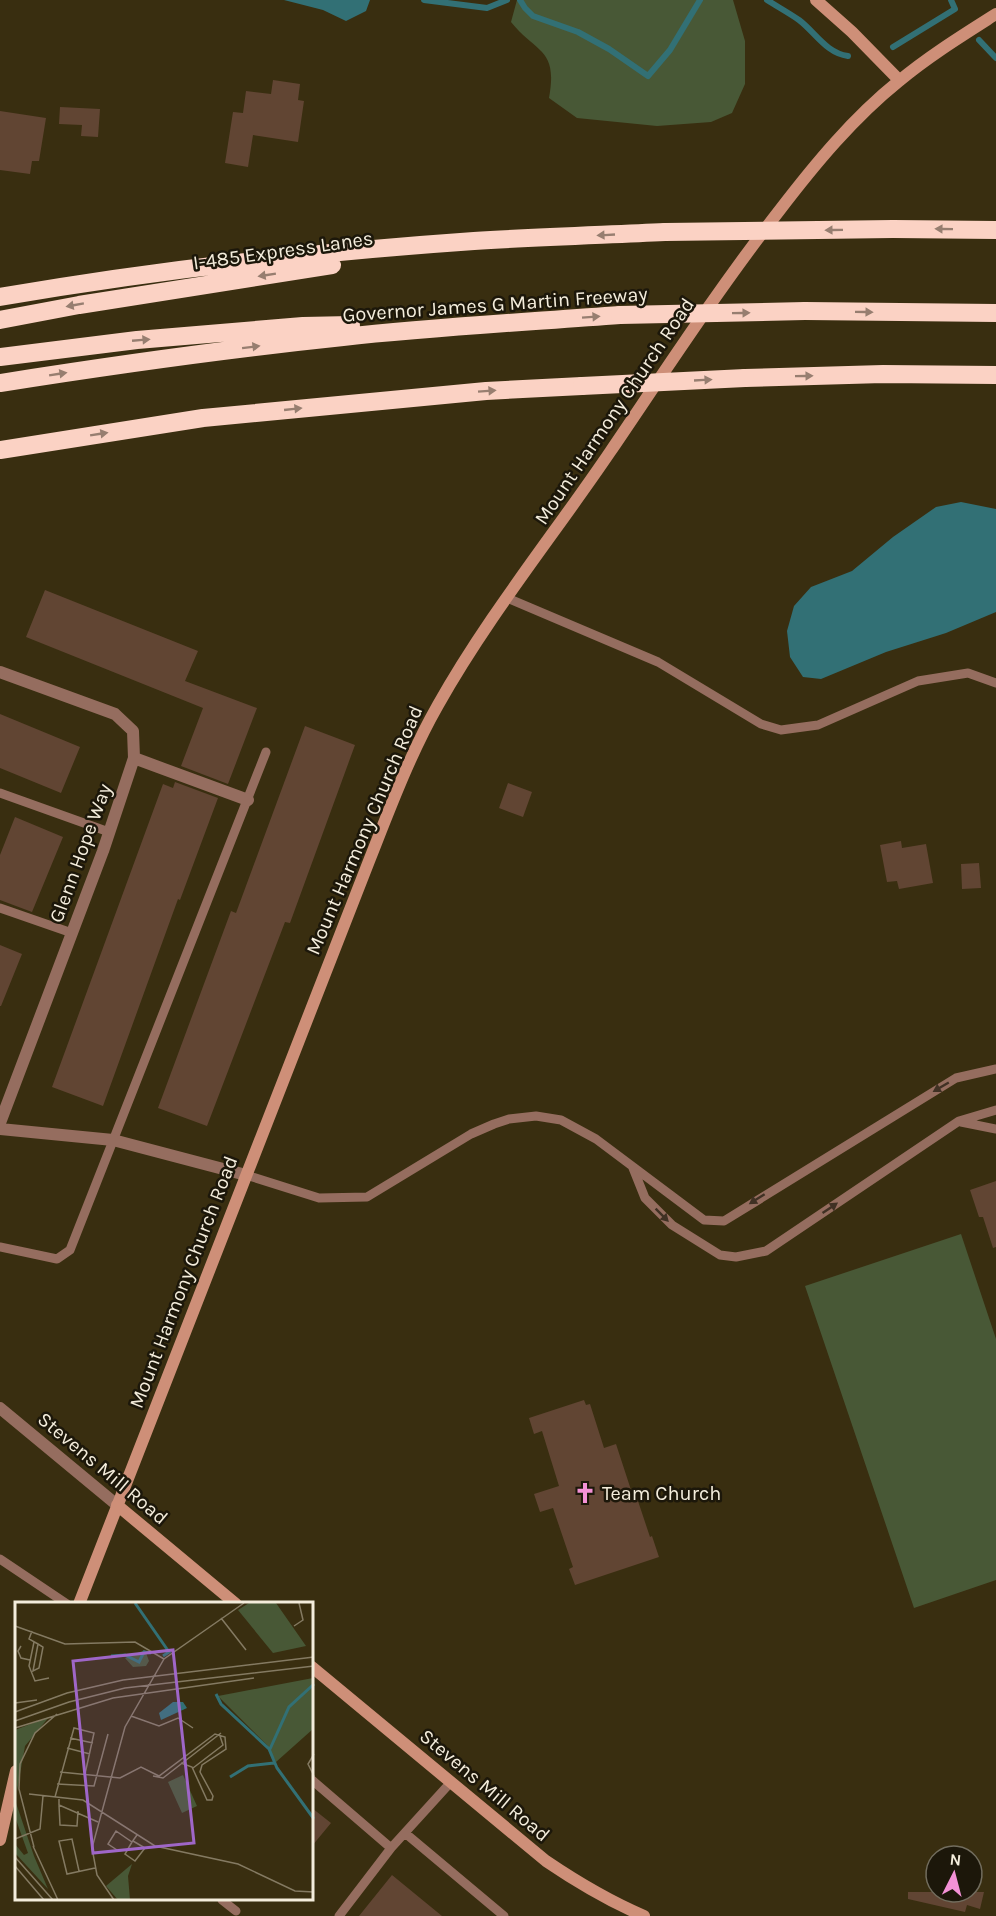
<svg xmlns="http://www.w3.org/2000/svg" width="996" height="1916" font-family="Karla,sans-serif">
  <style>
    .green { fill: #485836 }
    .water { fill: #327075 }
    .lines { fill: none; stroke-linecap: round; stroke-linejoin: round }
    .stream { stroke: #327075; stroke-width: 6 }
    .building { fill: #614533 }
    .lane { stroke: #956d5f; stroke-width: 9 }
    .street { stroke: #956d5f; stroke-width: 12 }
    .secondary { stroke: #ce8f78; stroke-width: 12 }
    .highway { stroke: #fbd2c4; stroke-width: 18 }
    .highway-bridge { stroke: #fbd2c4; stroke-width: 18 }
    .oneway { fill: #977e70 }
    .oneway2 { fill: #403124 }
    .labels { text-anchor: middle; stroke-width: 5; stroke-linejoin: round; paint-order: stroke }
    .street-label { font-size: 20px; fill: #f4eddc; stroke: #1c170a }
    .poi-label { font-size: 20px; fill: #f4eddc; stroke: #1c170a; text-anchor: start }
    .inset-river { fill: none; stroke: #327075; stroke-width: 3 }
    .inset-road { fill: none; stroke: #847a62; stroke-width: 1.5 }
    .view { fill: #9f66c8; fill-opacity: 0.15; stroke: #9f66c8; stroke-width: 3 }
    .inset-edge { fill: none; stroke: #f4eddc; stroke-width: 3 }
  </style>
  <rect width="100%" height="100%" fill="#392e10"/>
  <path class="green" d="M517,0H733L745,41V84L732,113L711,122L657,126L577,118L549,98C558,48 537,54 511,22Z
    M961,1234L996,1339V1580L914,1608L805,1286Z"/>
  <path class="water" d="M284,0H370L366,11L346,21L323,10Z
    M961,502L996,509V612L946,633L886,652L821,679L803,677L790,657L787,631L794,606L811,587L852,571L893,537L936,507Z"/>
  <g class="lines">
    <path class="stream" d="M424,0L487,8L507,0
      M520,0L525,8L533,16L578,32L609,49L648,76L670,50L700,0
      M767,0C778,7 789,13 799,20C815,32 826,53 848,56
      M979,40L996,58
      M893,47L955,9L951,0"/>
  </g>
  <path class="building" d="M273,80L300,84L298,100L304,101L298,142L253,135L248,167L225,163L233,112L243,113L246,91L271,94Z
    M60,107L100,109L98,137L81,136L82,125L59,124Z
    M0,111L46,118L39,161H32L30,174L0,170Z
    M45,590L198,651L185,681L257,708L228,784L181,766L203,708L26,637Z
    M0,714L80,747L61,793L0,768Z
    M305,726L355,745L290,923L285,922L207,1126L158,1108L231,911L236,913Z
    M175,782L218,798L180,900L178,899L103,1106L52,1087L163,784L173,788Z
    M508,783L532,792L523,817L499,808Z
    M15,817L63,837L32,912L0,900V855Z
    M901,841L902,848L926,844L933,883L899,889L897,881L887,882L880,845Z
    M979,863L981,888L962,889L961,864Z
    M0,945L22,954L1,1006H0Z
    M996,1181V1247L993,1248L983,1217H979L970,1190Z
    M584,1400L586,1405L590,1404L604,1448L616,1444L632,1493L635,1492L650,1537L652,1536L659,1557L575,1585L569,1569L573,1567L553,1508L540,1512L534,1494L559,1486L542,1431L534,1434L529,1418Z
    M312,1808L331,1823L312,1846Z
    M392,1875L442,1916H359Z
    M908,1892H984L980,1909L967,1905L965,1912L908,1899Z"/>
  <g class="lines">
    <path class="lane" d="M507,598L658,662L761,724L781,730L818,725L918,681L968,673L996,683
      M0,793L109,832
      M0,908L72,933
      M961,1122L996,1129
      M633,1168L645,1198L672,1225L720,1255L736,1257L766,1251L959,1121L996,1110
      M246,1175L319,1198L367,1197L471,1134L494,1124L509,1119L536,1116L561,1120L596,1139L704,1220L724,1221L956,1078L996,1069
      M0,1247L57,1259L70,1250L266,752
      M0,1559L67,1604
      M312,1780L391,1848L451,1782
      M405,1833L504,1916
      M222,1900L236,1911
      M339,1916L391,1848"/>
    <path class="street" d="M0,672L115,714L133,731L134,758L103,851L0,1123
      M134,758L248,800
      M0,1129L113,1140L246,1175
      M0,1408L117,1505"/>
    <path class="secondary" d="M816,0L852,32L899,80
      M117,1505L236,1604
      M79,1604L369,861C390,808 410,754 438,705C488,616 553,536 610,452C665,371 719,288 779,211C815,164 853,118 899,81C929,56 963,35 996,14
      M312,1667L546,1861C577,1882 609,1901 644,1916
      M0,1840L16,1771"/>
    <path class="highway" d="M893,229L996,230
      M0,297C156,270 316,252 474,241C537,237 601,235 665,232
      M805,311L996,313
      M0,320L79,305L332,265
      M0,357L137,340L303,326L351,325
      M745,378L883,374L996,375
      M0,383C114,365 228,349 343,337C435,327 527,322 620,315
      M0,450L203,418L486,391L582,386"/>
    <path class="highway-bridge" d="M665,232L893,229
      M620,315L805,311
      M582,386L745,378"/>
  </g>
  <defs><path id="oneway-solid" d="M-6-.8H1V-3.2L6.5 0L1 3.2V.8H-6Z" transform="scale(1.5)"/></defs>
  <g class="oneway">
    <use href="#oneway-solid" transform="translate(944 229) rotate(-179)"/>
    <use href="#oneway-solid" transform="translate(834 230) rotate(179)"/>
    <use href="#oneway-solid" transform="translate(606 235) rotate(177)"/>
    <use href="#oneway-solid" transform="translate(267 275) rotate(171)"/>
    <use href="#oneway-solid" transform="translate(75 305) rotate(170)"/>
    <use href="#oneway-solid" transform="translate(864 312) rotate(1)"/>
    <use href="#oneway-solid" transform="translate(741 313) rotate(-1)"/>
    <use href="#oneway-solid" transform="translate(591 317) rotate(-4)"/>
    <use href="#oneway-solid" transform="translate(141 340) rotate(-5)"/>
    <use href="#oneway-solid" transform="translate(251 347) rotate(-7)"/>
    <use href="#oneway-solid" transform="translate(58 374) rotate(-9)"/>
    <use href="#oneway-solid" transform="translate(804 376) rotate(-1)"/>
    <use href="#oneway-solid" transform="translate(703 380) rotate(-3)"/>
    <use href="#oneway-solid" transform="translate(487 391) rotate(-4)"/>
    <use href="#oneway-solid" transform="translate(293 409) rotate(-6)"/>
    <use href="#oneway-solid" transform="translate(99 434) rotate(-9)"/>
  </g>
  <g class="oneway2">
    <use href="#oneway-solid" transform="translate(941 1087) rotate(150)"/>
    <use href="#oneway-solid" transform="translate(757 1199) rotate(148)"/>
    <use href="#oneway-solid" transform="translate(830 1208) rotate(-34)"/>
    <use href="#oneway-solid" transform="translate(662 1215) rotate(45)"/>
  </g>
  <defs>
    <symbol id="church-bare" viewBox="-9 -9 18 18"><path d="M-1.2-6h2.4v3.5h3.3v2.4h-3.3V6h-2.4V-.1h-3.3v-2.4h3.3Z" fill="#f391d6" stroke="#1c170a" stroke-width="2.5" paint-order="stroke"/></symbol>
  </defs>
  <g fill-rule="evenodd">
    <use href="#church-bare" x="570" y="1478" width="30" height="30"/>
  </g>
  <g class="labels">
    <g class="street-label">
      <text transform="translate(283 250) rotate(-8)" y="7">I-485 Express Lanes</text>
      <text transform="translate(495 304) rotate(-4)" y="7">Governor James G Martin Freeway</text>
      <text transform="translate(614 411) rotate(-56)" y="7">Mount Harmony Church Road</text>
      <text transform="translate(364 830) rotate(-67)" y="7">Mount Harmony Church Road</text>
      <text transform="translate(80 853) rotate(-70)" y="7">Glenn Hope Way</text>
      <text transform="translate(183 1282) rotate(-69)" y="7">Mount Harmony Church Road</text>
      <text transform="translate(103 1468) rotate(40)" y="7">Stevens Mill Road</text>
      <text transform="translate(485 1785) rotate(40)" y="7">Stevens Mill Road</text>
    </g>
    <g class="poi-label">
      <text x="602" y="1500">Team Church</text>
    </g>
  </g>
  <g transform="translate(15 1602)">
    <rect width="298" height="298" fill="#392e10"/>
    <path d="M234,1H261L291,44L258,51L223,8ZM130,48L134,59L131,64L118,65L110,56ZM298,76V127L261,160L252,143L203,94ZM34,115L10,144L2,189L0,128ZM168,173L182,204L167,211L153,180ZM0,198L19,254L33,287L0,251V242L9,253L13,251L0,215ZM117,262L113,274L115,298H103L91,284Z" fill="#485836"/>
    <path d="M158,100H168L172,106L146,118L144,111Z" fill="#327075"/>
    <path class="inset-river" d="M120,1L154,50L148,54M96,54L110,53L124,60L129,50L136,51M201,92L206,102L254,147L262,166L299,217M255,147L274,105L299,82M215,175L233,164L259,161"/>
    <path class="inset-road" d="M206,16L231,48M0,24L50,42L120,40L149,57M279,24L288,18L284,1M17,29L14,37L23,42L28,45L24,66L18,69L23,42M19,40L14,64L20,79L34,76M6,44L3,49L6,56L15,58M0,101L22,98M0,110L52,91L108,78L299,55M116,114L144,124L163,116L178,126M0,119L54,100L110,86L299,64M0,126L98,96L239,76M55,136L78,141M52,146L75,152M299,152L293,162L299,174M178,166L208,143L205,134M45,170L105,176L126,165L144,174L200,132L210,135L211,147L187,163L185,170L198,194L197,198H192L177,165L166,161M138,174L148,176L206,131M42,182L79,184L93,132M14,192L68,198L140,244L223,262L280,289L299,290M40,195L59,126L79,131L70,172M44,195V203L83,220M44,203L45,223L62,224L63,209M0,237L25,227L28,194M117,240L110,252L120,259L130,246L118,239M18,244L43,298M19,245L4,187L5,162L20,131L42,112M102,248L93,242L101,229L117,240L122,233M0,255L38,298M0,264L29,298M64,269L57,237L44,239L52,272L80,266M99,298L82,273L77,246L110,125L149,57L229,1"/>
    <path class="view" d="M158,48L179,241L78,251L58,59Z"/>
    <rect width="298" height="298" class="inset-edge"/>
  </g>
  <g transform="translate(954 1874) rotate(6)"><circle r="28" fill="#1c170a" stroke="#726d5e" stroke-width="1.5"/>
  <path d="M0-4.5L10 22L0 15L-10 22Z" fill="#f391d6"/>
  <text y="-9" font-size="16" font-weight="bold" text-anchor="middle" fill="#f4eddc">N</text>
  </g>
</svg>
